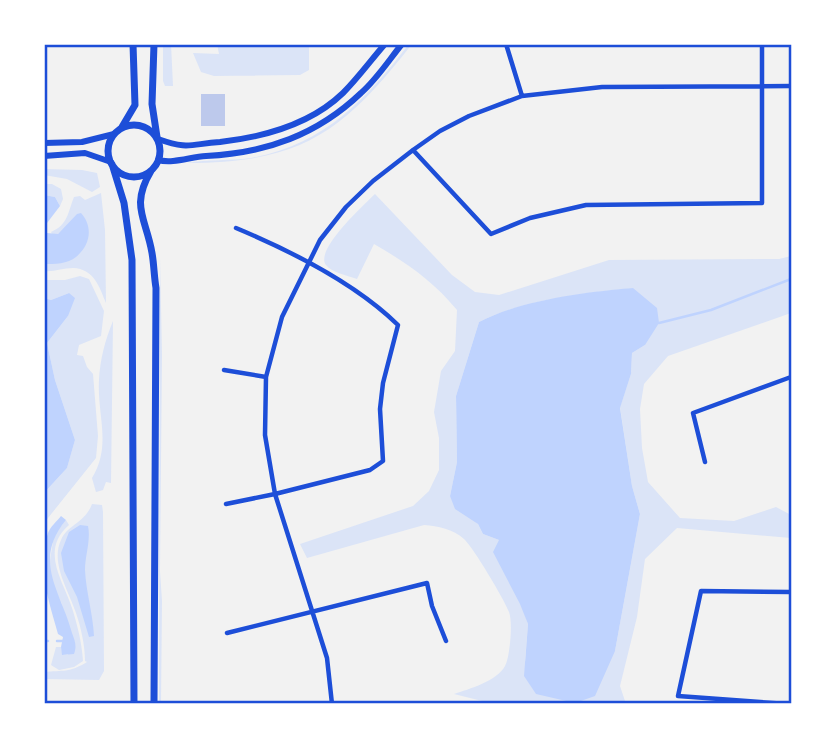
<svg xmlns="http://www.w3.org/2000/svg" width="835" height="748" font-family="Poppins,sans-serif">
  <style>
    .green { fill: #dbe4f7; fill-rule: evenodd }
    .water { fill: #bfd3fe }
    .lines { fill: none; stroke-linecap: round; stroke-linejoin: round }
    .stream { stroke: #bfd3fe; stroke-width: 2.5 }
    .building { fill: #bdc9ec }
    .minor { stroke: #1d4ed8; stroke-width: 4.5 }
    .tertiary { stroke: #1d4ed8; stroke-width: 6 }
    .secondary { stroke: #1d4ed8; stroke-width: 7 }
    .neatline { fill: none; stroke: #1d4ed8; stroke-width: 2.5 }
  </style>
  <rect width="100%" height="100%" fill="#f2f2f2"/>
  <path class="green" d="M163,44H171L173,86H165L163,81Z
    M217,44H309V70L300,75L214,76L201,72L193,53L219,54Z
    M409,44H412C343,132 302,163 187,163C208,159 230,161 251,158C324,145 366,99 409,44Z
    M44,169L82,170L97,173L100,187L92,192L67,179L44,175Z
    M44,184H52L61,189L63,199L60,206L55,197L44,195Z
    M101,193L105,230L106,303C99,286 94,269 73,268C63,268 54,272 44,271V264H52L67,226L58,234H52L51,232C68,225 68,212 74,197L80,196L85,200Z
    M375,194L452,275L475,292L499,295L609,260L779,259L791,256V313L668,356L644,384L640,409L642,448L648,482L680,518L734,521L776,507L791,515V538L677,528L645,559L637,617L620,686L626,704H494L454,694C469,689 497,681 505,666C510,657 513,622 509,612C504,599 473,547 464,539C453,529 438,526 424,525L307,558L300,544L413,506L429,491L439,470V438L434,412L441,371L455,351L457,310C433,281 407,263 374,244L357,279C348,276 331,272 326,265C314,250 365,204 375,194ZM633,288L645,345L632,353L631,374L620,407L632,486L640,514L615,651L525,661L528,624L499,540L483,534L478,524L450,496L457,462L456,396L479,322C521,300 586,293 633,288Z
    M160,258L162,355L160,571L162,601L161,703L159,704Z
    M80,276L89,279L104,311L101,336L79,345L77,355L83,356L87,367L93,374L98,436L96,458L44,523V493L67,468L75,440L55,380L47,343L68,316L69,293L51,300L44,298V280H65Z
    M113,321L111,483L106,482L103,490L96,492L92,478C112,445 97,416 99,380C100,360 105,340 113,321Z
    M92,504L102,505L103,512L104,671L99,680L44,679V672C63,670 69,673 87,662L85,661C85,645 81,628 76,613C69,591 50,563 61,540C67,525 85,523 92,504Z
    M66,520L69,525C39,551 64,581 73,611C78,628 82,644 83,661L74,667L59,670L51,665L56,647H61L63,655H68L62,604L53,586L49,566L54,535Z"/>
  <path class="water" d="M44,195L55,197L60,206L44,227Z
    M81,213C93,226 91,245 76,257C68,264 54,264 44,264V228L47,233L58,234L77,214Z
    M633,288L657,308L659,323L645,345L632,353L631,374L620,408L632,486L640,514L615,651L595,696L575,703L536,694L524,676L528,624L520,604L493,552L499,540L483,534L478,524L455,509L450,496L457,462L456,396L479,322C521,300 586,292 633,288Z
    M69,293L75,298L68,316L47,343L55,380L75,440L67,468L44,493V298L51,300Z
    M61,516L66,520C32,561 61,591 72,633C75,641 77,646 74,654L62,655L61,647L63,637L58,634C49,601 36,567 48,533C50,527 57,521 61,516Z
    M80,525L88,526C91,540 85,556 85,570C86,592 93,614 94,636L89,637L77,597L64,571L61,553L69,532Z"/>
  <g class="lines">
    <path class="stream" d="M659,323L711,310L791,279
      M44,641H48
      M57,641H63"/>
  </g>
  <path class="building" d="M201,94H225V126H201Z"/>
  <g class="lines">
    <path class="minor" d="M506,44L522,96
      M413,150L491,234L530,218L586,205L762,203V44
      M224,370L266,377
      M705,462L693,413L791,377
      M226,504L275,494L370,470L383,461L380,409L383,383L398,325C355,283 291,251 236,228
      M227,633L427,583L432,606L446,641
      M332,704L327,658L275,494L265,435L266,377L282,317L320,240L346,207L373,181L413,150L440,131L469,116L522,96L602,87L791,86
      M787,704L678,696L701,591L791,592"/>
    <path class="tertiary" d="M158,139C189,150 190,144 220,142C264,137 311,124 343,93C358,78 371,60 385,44
      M44,143L82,142L114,134
      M44,156L85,153L111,162
      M158,160C173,164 190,157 206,156C266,153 317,135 361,93C377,79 389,60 402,44"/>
    <path class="secondary" d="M154,44L152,104L157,137
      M108 151a26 26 0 1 1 52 0a26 26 0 1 1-52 0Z
      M122,127L135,105L133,44
      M112,164L124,203L132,260L134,704
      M151,171C130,206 146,218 152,253C154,264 154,276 156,288L154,704"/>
  </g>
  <rect width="835" height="748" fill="none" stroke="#ffffff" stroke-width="91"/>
  <rect x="46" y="46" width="744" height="656" class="neatline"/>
</svg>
